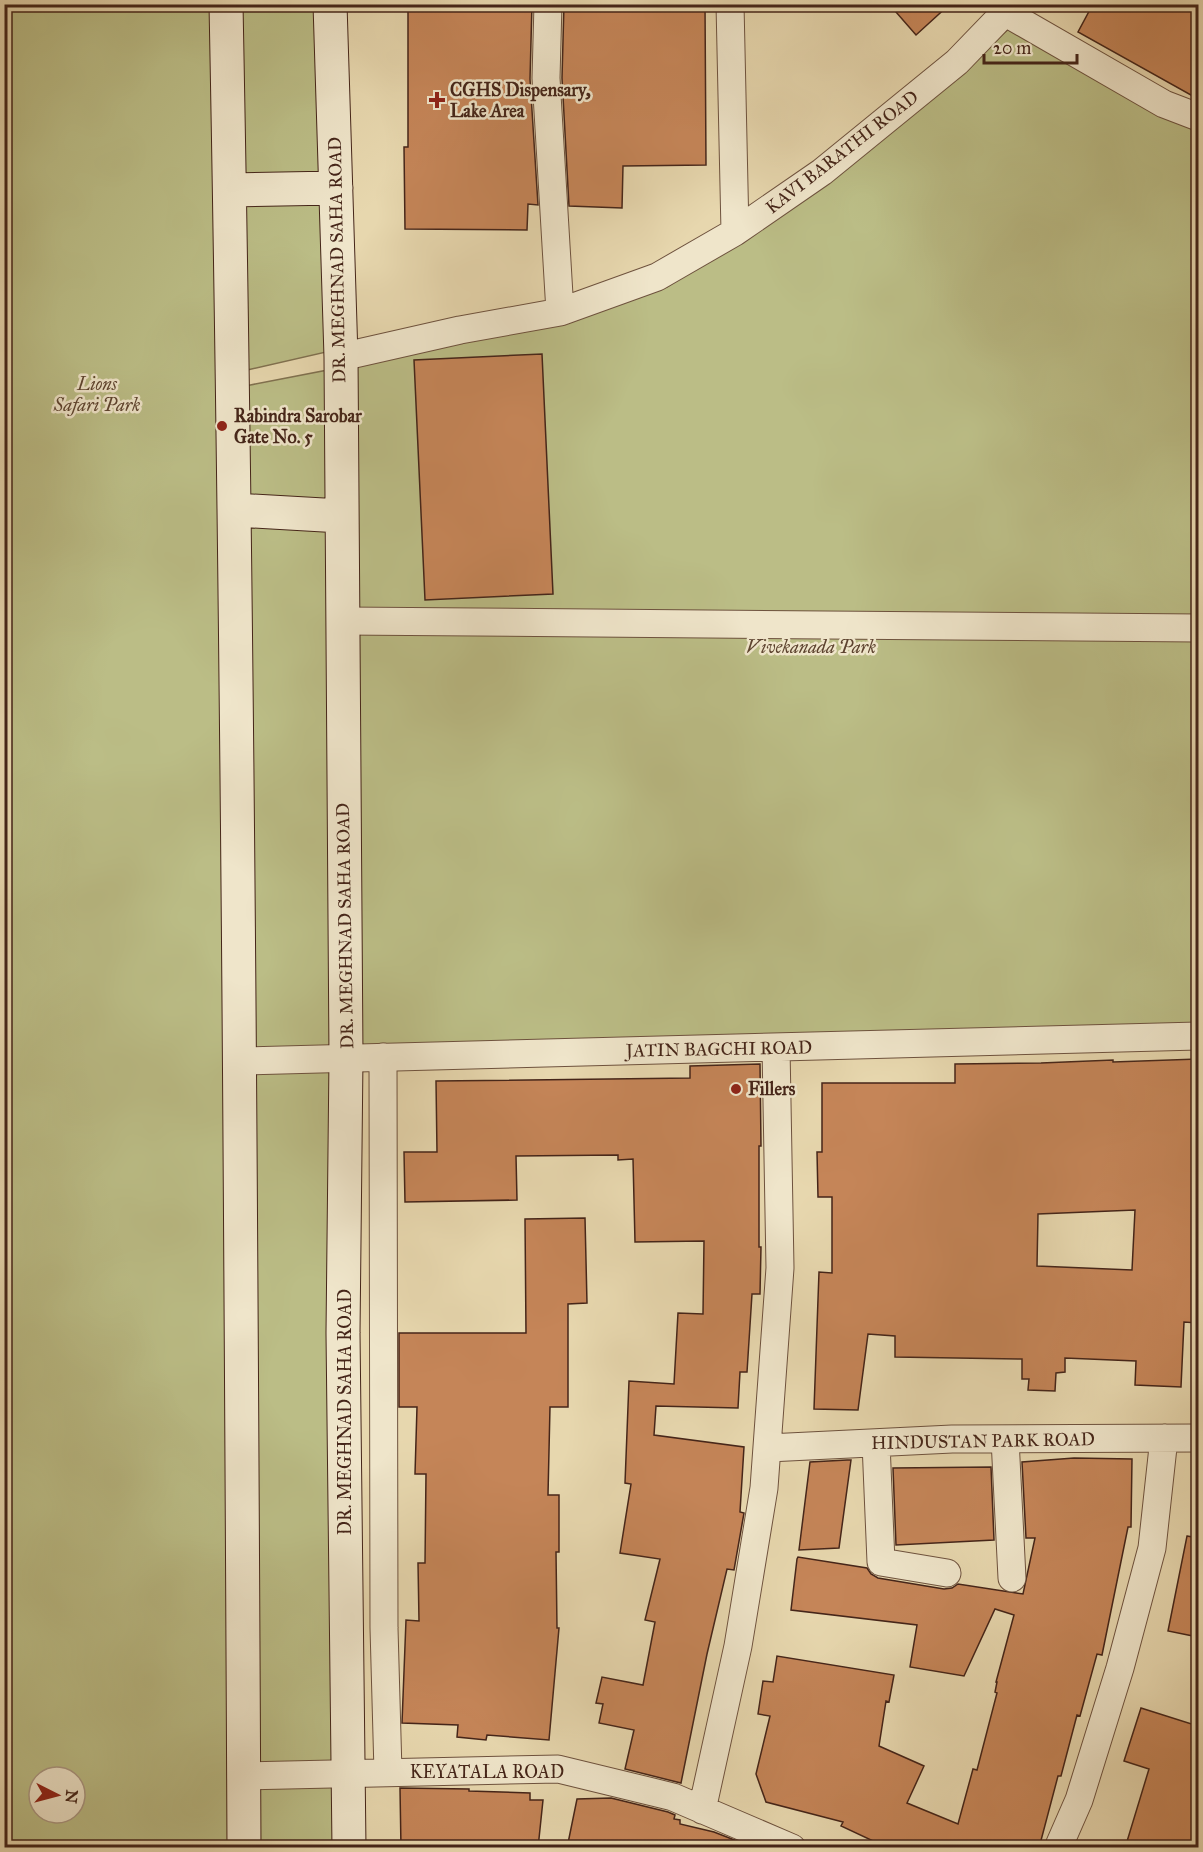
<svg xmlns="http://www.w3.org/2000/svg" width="1203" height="1852" font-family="'IM FELL Great Primer',serif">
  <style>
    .green { fill: #bbbd86; stroke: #807150; stroke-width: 1.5; fill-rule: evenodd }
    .building { fill: #c58558; stroke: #452519; stroke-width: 1.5; fill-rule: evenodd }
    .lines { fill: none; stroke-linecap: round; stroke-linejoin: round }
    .street-casing { stroke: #6e523e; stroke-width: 29 }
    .secondary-casing { stroke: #452519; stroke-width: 35 }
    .street { stroke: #efe5ca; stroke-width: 27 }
    .secondary { stroke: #efe5ca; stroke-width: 33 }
    .poi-dot { fill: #8f2418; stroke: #efe5ca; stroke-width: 2 }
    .labels { text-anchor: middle; stroke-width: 5; stroke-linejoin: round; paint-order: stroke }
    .poi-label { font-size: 18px; font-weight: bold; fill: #452519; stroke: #efe5ca; text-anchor: start }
    .street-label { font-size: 18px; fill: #452519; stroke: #efe5ca }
    .park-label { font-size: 18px; font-style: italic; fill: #5d432f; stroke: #efe5ca }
  </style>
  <rect width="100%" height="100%" fill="#e7d7ae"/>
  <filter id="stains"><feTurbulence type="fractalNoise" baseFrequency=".00333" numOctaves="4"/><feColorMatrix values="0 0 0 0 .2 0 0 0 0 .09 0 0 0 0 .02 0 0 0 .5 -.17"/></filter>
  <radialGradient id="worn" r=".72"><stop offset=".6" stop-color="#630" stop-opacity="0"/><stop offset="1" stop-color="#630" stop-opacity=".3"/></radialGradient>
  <path class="green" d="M5,5H223L231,1847L5,1848ZM39,1777H75V1813H39Z
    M237,5H325L335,350L247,370Z
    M1010,28L1198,124V1025L362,1046L353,365L561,323L667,287L814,188Z
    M333,369L341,1049L252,1053L245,386Z
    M336,1066L341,1847L246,1848L251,1067Z"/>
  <path class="building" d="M408,4H532L530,79L538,205L528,204L527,230L405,229L404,147H408Z
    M564,4H705L706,165L623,166L622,208L569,206L562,78Z
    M889,4H950L916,35Z
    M1093,4H1198V99L1078,32Z
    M542,354L553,594L425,600L414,360Z
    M1198,1059V1196H1197L1194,1263H1198V1323L1184,1322L1181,1387L1135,1385L1136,1361L1065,1358V1372L1056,1373L1055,1391L1028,1390L1029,1379H1022V1359L895,1357V1336L868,1334L858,1410L814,1409L819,1272L832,1273V1197H818L817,1152H822V1083H955V1064L1041,1063L1113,1060V1062ZM1135,1210L1132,1270L1037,1266L1038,1214Z
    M760,1064L761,1146H759V1247H761L760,1294H752L747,1372H740L738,1408L656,1406L654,1435L744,1447L740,1512L744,1513L734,1570L727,1569L707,1654L681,1783L625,1769L634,1730L599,1723L603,1704L596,1703L602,1677L643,1685L655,1622L645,1620L660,1559L620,1553L631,1484L625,1483L629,1381L674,1384L678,1313L703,1314L704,1241L635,1242L633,1159L618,1160V1155L516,1156L517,1200L405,1202L404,1152H437L436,1081L690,1078V1066Z
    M585,1218L587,1303L568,1304V1407H550L548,1495H559V1552H556L557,1628H559L549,1740L487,1735L486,1740L457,1737L458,1725L402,1723L406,1620L419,1621L418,1563H425L426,1474H415L417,1407H399V1333H526L525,1219Z
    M1074,1458L1132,1459L1131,1527H1128L1102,1655L1097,1654L1080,1716L1077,1715L1061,1776H1058L1039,1848H888L841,1826L843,1822L766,1802L756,1774L770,1716L758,1714L763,1681L773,1682L777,1656L894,1675L889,1702L886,1701L879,1746L924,1766L907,1803L958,1824L973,1769L977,1770L997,1693L995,1692L997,1682H996L1014,1615L995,1609L964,1676L910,1667L917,1625L791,1610L797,1559L798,1557L867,1568L871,1574L878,1578L944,1589L952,1588L958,1584L1023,1594L1035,1538H1026L1022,1462Z
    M847,1460H851L839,1548L799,1550L810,1462Z
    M991,1467L994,1540L896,1545L893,1468Z
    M1187,1536L1198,1538V1637L1168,1631Z
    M1141,1708L1198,1726V1848H1125L1149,1769L1124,1761Z
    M400,1788L469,1789V1791L530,1793V1800H543L538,1848H401Z
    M611,1798L668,1812L675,1815L674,1819L680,1820V1824L714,1832L737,1841L736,1848H567L577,1799Z"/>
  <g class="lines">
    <defs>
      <path id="street" d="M548,4L546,78L560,312
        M730,4L735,232
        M1006,13L1164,104L1198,117
        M341,357L460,330L560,312L657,277L735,232L822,172L957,62L1013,4
        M342,621L1198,628
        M383,1057L384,1628L388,1772
        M240,1061L1198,1036
        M1005,1439L1012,1578
        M876,1443L881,1562L947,1573
        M768,1448L952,1439L1198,1438
        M244,1776L558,1769L673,1797L792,1848
        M702,1810L738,1646L764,1488L780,1268L776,1047
        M1058,1848L1079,1800L1120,1668L1152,1548L1164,1438"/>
      <path id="secondary" d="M226,4C238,619 241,1233 244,1848
        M330,4L341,357L346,1058L343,1333L349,1848
        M230,190L336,188
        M235,510L341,516"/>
    </defs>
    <use href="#street" class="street-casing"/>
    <use href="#secondary" class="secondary-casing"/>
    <use href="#street" class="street"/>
    <use href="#secondary" class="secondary"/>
  </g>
  <g class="poi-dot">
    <path d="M434 91h6v6h6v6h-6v6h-6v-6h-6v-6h6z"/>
    <circle cx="222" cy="426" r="6"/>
    <circle cx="736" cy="1089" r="6"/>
  </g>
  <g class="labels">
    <g class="poi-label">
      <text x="450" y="96">CGHS Dispensary,<tspan x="450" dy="21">Lake Area</tspan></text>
      <text x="234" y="422">Rabindra Sarobar<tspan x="234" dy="21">Gate No. 5</tspan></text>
      <text x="748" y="1095">Fillers</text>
    </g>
    <g class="street-label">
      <text transform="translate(842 152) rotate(-38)" y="6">KAVI BARATHI ROAD</text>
      <text transform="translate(337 260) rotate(-91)" y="6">DR. MEGHNAD SAHA ROAD</text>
      <text transform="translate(345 926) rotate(-91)" y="6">DR. MEGHNAD SAHA ROAD</text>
      <text transform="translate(719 1049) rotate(-1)" y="6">JATIN BAGCHI ROAD</text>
      <text transform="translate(345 1412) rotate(-90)" y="6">DR. MEGHNAD SAHA ROAD</text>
      <text transform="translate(983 1441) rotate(-1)" y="6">HINDUSTAN PARK ROAD</text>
      <text x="487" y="1778">KEYATALA ROAD</text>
    </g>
    <g class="park-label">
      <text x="97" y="390">Lions<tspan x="97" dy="21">Safari Park</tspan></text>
      <text x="811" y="653">Vivekanada Park</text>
    </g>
  </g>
  <rect width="1203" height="1852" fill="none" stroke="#e7d7ae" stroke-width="24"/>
  <rect x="6" y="6" width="1191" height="1840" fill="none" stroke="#452519" stroke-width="3"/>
  <rect x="12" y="12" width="1179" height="1828" fill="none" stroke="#452519" stroke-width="1.5"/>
  <g transform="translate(57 1795) rotate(96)"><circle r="28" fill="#efe5ca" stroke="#ab9883" stroke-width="1.5"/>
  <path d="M0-4.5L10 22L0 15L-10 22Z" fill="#8f2418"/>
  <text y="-9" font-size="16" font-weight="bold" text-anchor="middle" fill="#452519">N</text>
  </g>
  <path d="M984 54v9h93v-9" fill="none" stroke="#452519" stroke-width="3"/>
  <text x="993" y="54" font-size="18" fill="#452519" stroke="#efe5ca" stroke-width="4.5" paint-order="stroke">20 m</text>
  <rect width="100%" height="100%" filter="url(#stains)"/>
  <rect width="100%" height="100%" fill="url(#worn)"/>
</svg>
